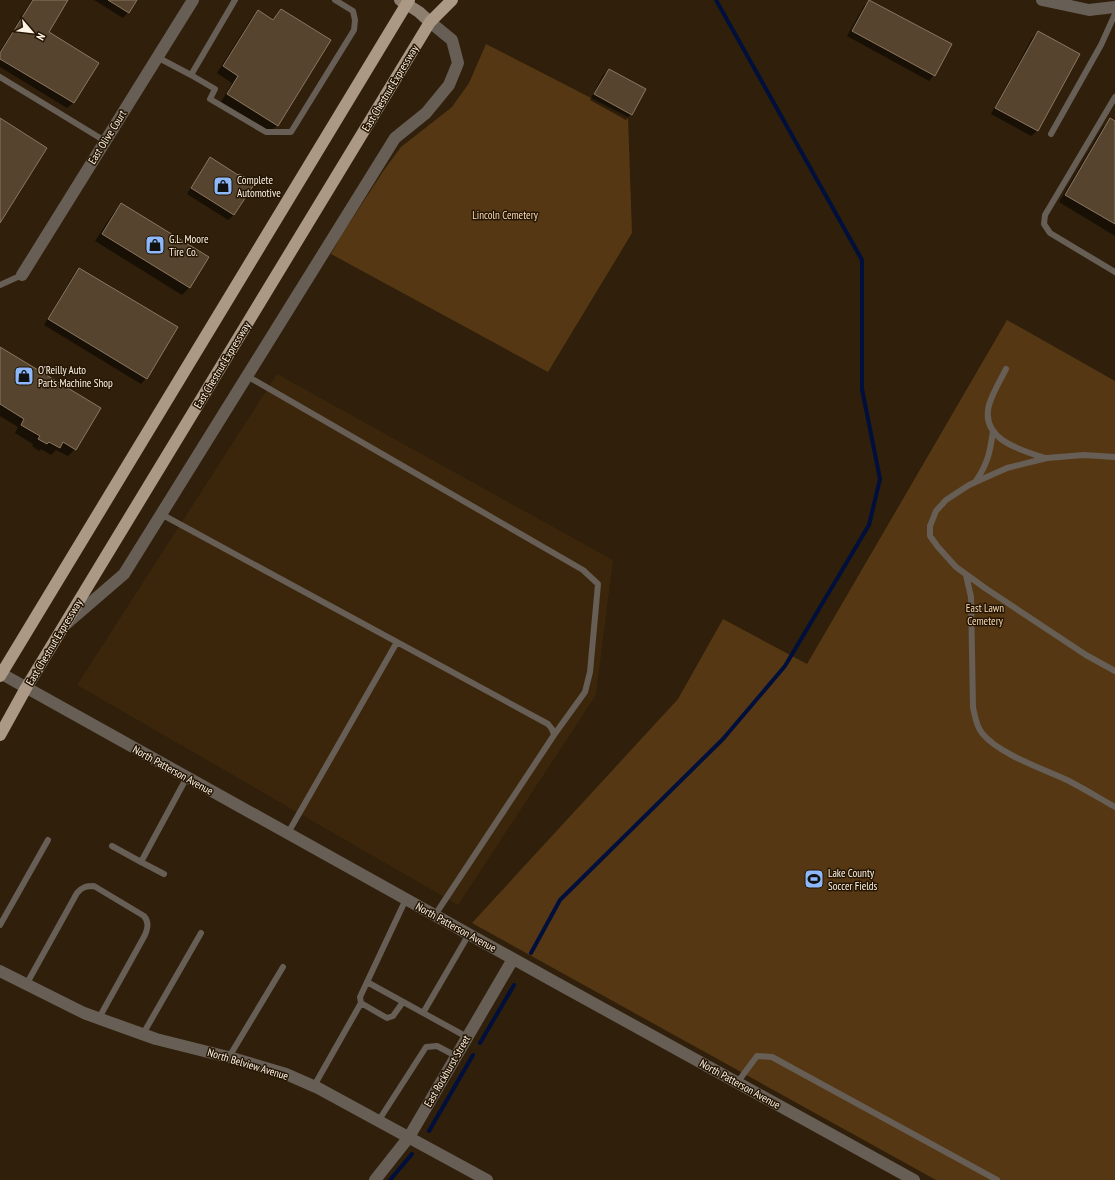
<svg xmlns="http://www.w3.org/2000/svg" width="1115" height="1180" font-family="'PT Sans Narrow',sans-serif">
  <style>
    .built { fill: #3b260c }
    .green { fill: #553813 }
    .shadow { fill: #0007 }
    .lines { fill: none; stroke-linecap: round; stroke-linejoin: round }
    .stream { stroke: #000f3b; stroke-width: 4 }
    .building { fill: #56442f; stroke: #8b7761 }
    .lane { stroke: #675e55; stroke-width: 6 }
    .street { stroke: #675e55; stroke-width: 12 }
    .secondary { stroke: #8d7f70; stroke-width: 12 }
    .primary { stroke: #ab9986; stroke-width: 12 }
    .labels { text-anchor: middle; stroke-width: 3; stroke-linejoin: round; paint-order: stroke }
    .street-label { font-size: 11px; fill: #fef3e7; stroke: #251603 }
    .poi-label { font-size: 11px; fill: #fef3e7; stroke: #251603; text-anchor: start }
    .park-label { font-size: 11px; fill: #f9d9b7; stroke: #251603 }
  </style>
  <rect width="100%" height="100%" fill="#2f1f0b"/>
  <path class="built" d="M277,374L613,560L596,695L458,905L77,685Z"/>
  <path class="green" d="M486,44L628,117L632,233L548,372L331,254L341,236L384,170L401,147L452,107L469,83Z
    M1007,320L1115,381V1180H936L472,923L678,699L723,619L807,664Z"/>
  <path class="shadow" d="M32,0H67L47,32L97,64L73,103L67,108L0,67V51Z
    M94,0H136L128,12L123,18Z
    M870,0L934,75L929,81L847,36L864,6Z
    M281,10L278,125L270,132L221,102L232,83L217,73L251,19L258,11L272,20Z
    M1038,32L1079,55L1037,131L1031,136L991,114L1032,38Z
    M609,70L631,114L626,120L590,100L603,75Z
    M1111,120L1115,122V236L1059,202L1103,127Z
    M210,159L238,176L253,184L234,215L228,220L187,194L205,164Z
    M121,204L208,258L189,288L182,295L95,241L114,212Z
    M79,269L177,328L146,378L141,384L44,325L74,274Z
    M0,349L75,449L68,456L56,450L51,455L41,449L39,451L32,446L33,444L15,433L18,427L0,416Z"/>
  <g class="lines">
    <path class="stream" d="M531,953L560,900L723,739L785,666L869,525L880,479L862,389V260L716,0
      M480,1043L514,985
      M429,1131L473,1055
      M390,1180L412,1154"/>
  </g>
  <path class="building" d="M33,0H68L49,32L99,63L74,103L0,59V53Z
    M108,0H137L129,13Z
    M869,0L952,44L935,76L852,31Z
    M281,9L331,40L278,126L227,94L238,76L223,66L258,10L273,20Z
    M1038,31L1080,54L1038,131L995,108Z
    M609,69L646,89L632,115L594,94Z
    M0,118L47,148L0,223Z
    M1110,118L1115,121V224L1065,195Z
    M210,157L238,175L239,174L255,183L234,215L191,188Z
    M121,203L209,257L190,288L102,234Z
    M79,268L178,327L147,379L48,319Z
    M0,347L101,408L76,450L63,442L60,448L49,442L47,444L38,439L40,436L21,425L24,419L0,404Z"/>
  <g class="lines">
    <path class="lane" d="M157,57L191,75L235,0
      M191,75L215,89L210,99L266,132H291L354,30L355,20L353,11L335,0
      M0,77L105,141
      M1115,97L1045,215L1044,224L1050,233L1115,272
      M1051,134L1101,45L1115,14
      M0,285L22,275
      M1006,369C1000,381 993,392 989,405C980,439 1020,450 1045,458
      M247,376L583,570L598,584L590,672L585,692L554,735
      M1115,457L1084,455L1047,458L1007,468L969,485L946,500L936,511L930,526V536L938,547L956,567L985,588L1086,655L1115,671
      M976,481C988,463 990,452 993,431
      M161,514L548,724L552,729L554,735L435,915
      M966,575L971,597L973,707C975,716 976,726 982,733C997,753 1043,769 1067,780C1083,788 1099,798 1115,807
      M288,833L397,642
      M112,846L141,862
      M164,874L141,862L187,777
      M0,925L48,840
      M367,982L467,1037
      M26,985L77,893C82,887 86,886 94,886L144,916C149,922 148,927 145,935L99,1018
      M361,1003L387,1018L393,1016L403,1002
      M423,1013L469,934
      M143,1034L201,933
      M229,1057L283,967
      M737,1083L757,1056L772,1057L997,1180
      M314,1086L361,1003L360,997L406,899
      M379,1120L426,1047L437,1046L456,1056"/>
    <path class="street" d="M1042,0L1089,10L1115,7
      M22,275L193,0
      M66,624L124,574L395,138L426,113L449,85L458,63L452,40L430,22
      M0,673L553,981L914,1180
      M0,971L84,1013L117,1025L156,1039L232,1058L286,1074L318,1088L487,1180
      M375,1180L409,1137L513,959"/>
    <path class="secondary" d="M400,0L419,12L430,22"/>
    <path class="primary" d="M0,676L409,0
      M0,735L26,688L430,22L452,0"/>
  </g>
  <defs>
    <symbol id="shop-square" viewBox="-11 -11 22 22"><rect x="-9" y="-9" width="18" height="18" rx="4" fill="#8db9fc" stroke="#251603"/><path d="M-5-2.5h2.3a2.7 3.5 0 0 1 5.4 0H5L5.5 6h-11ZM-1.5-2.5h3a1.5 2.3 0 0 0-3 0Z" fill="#111"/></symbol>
    <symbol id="stadium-square" viewBox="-11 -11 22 22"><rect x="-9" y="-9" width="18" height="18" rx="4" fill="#8db9fc" stroke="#251603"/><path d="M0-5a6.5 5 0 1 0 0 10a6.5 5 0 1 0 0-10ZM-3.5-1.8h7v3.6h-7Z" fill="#111"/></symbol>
  </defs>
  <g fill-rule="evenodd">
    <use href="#shop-square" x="212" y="175" width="22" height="22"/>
    <use href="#shop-square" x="144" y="234" width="22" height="22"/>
    <use href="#shop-square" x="13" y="365" width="22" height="22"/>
    <use href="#stadium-square" x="803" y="868" width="22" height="22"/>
  </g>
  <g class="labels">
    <g class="street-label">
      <text transform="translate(390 88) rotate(-59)" y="4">East Chestnut Expressway</text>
      <text transform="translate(107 137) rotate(-58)" y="4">East Olive Court</text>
      <text transform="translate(222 365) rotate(-59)" y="4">East Chestnut Expressway</text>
      <text transform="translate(54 642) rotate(-59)" y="4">East Chestnut Expressway</text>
      <text transform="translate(173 770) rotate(29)" y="4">North Patterson Avenue</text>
      <text transform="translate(456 927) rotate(29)" y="4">North Patterson Avenue</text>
      <text transform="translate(248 1064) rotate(17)" y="4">North Belview Avenue</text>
      <text transform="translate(447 1071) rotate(-60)" y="4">East Rockhurst Street</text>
      <text transform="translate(740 1084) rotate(29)" y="4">North Patterson Avenue</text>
    </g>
    <g class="poi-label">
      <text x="237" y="184">Complete<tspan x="237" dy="13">Automotive</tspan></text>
      <text x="169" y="243">G.L. Moore<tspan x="169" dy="13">Tire Co.</tspan></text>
      <text x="38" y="374">O'Reilly Auto<tspan x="38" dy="13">Parts Machine Shop</tspan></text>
      <text x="828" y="877">Lake County<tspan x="828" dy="13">Soccer Fields</tspan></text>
    </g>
    <g class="park-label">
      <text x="505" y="219">Lincoln Cemetery</text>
      <text x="985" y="612">East Lawn<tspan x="985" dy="13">Cemetery</tspan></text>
    </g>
  </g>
  <g transform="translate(32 32) rotate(118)" stroke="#251603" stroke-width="3" paint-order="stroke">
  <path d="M0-3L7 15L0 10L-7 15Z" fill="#fef3e7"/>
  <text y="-6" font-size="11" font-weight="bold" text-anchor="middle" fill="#fef3e7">N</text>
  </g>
</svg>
